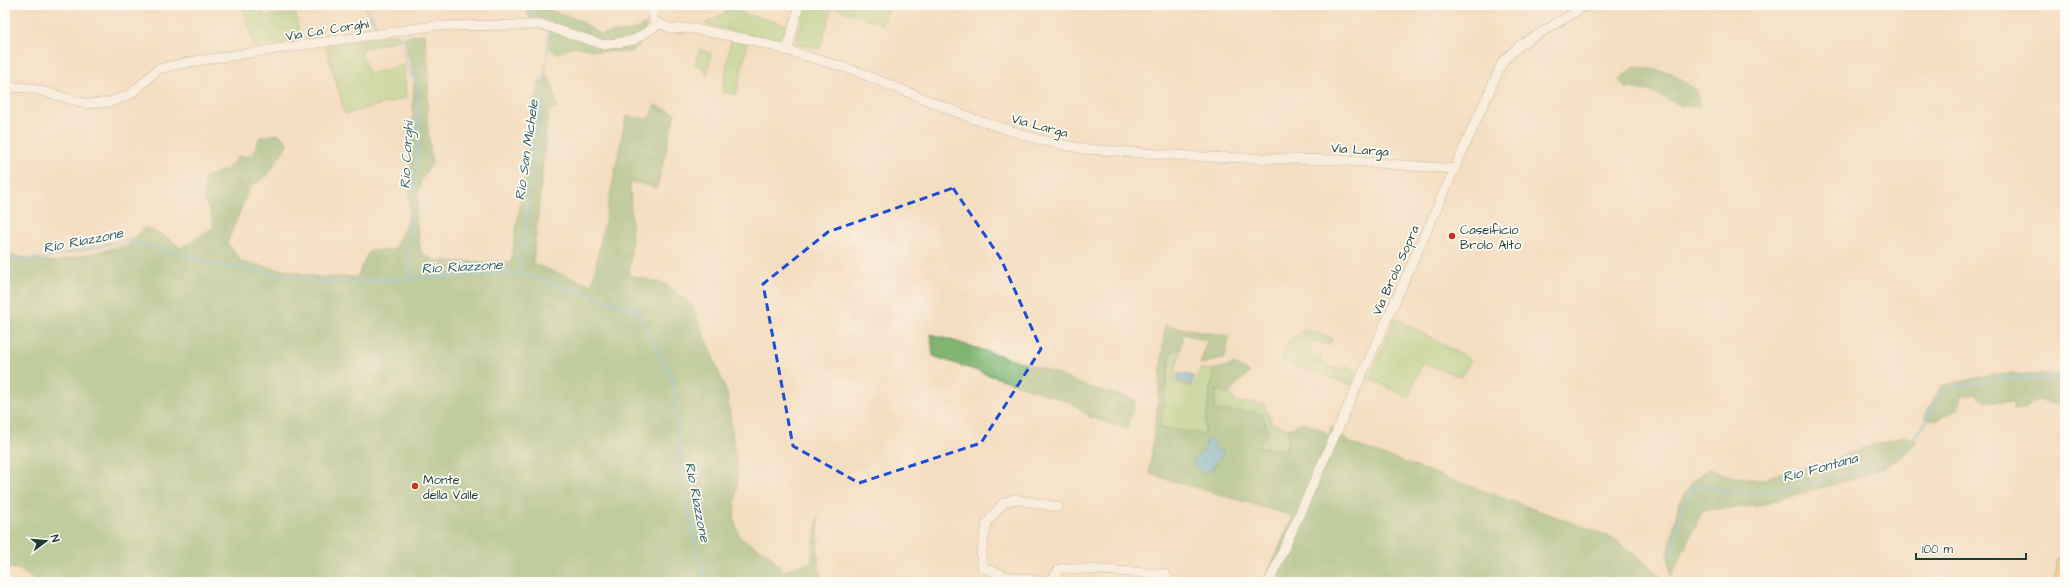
<svg xmlns="http://www.w3.org/2000/svg" width="2070" height="587" font-family="'Architects Daughter',sans-serif">
  <style>
    .green { fill: #a0d383; stroke: #60885c }
    .forest { fill: #80b571; stroke: #507952; fill-rule: evenodd }
    .water { fill: #5eb2da; stroke: #3e7887 }
    .lines { fill: none; stroke-linecap: round; stroke-linejoin: round }
    .stream { stroke: #5eb2da; stroke-width: 2 }
    .minor-casing { stroke: #8a8e7a; stroke-width: 10 }
    .primary-casing { stroke: #8a8e7a; stroke-width: 16 }
    .minor { stroke: #fff; stroke-width: 9 }
    .primary { stroke: #f8bf6c; stroke-width: 14 }
    .marked { fill: none; stroke: #1d4ed8; stroke-width: 3; stroke-dasharray: 8 5; stroke-linejoin: round }
    .poi-dot { fill: #c8321e; stroke: #fdfcf7; stroke-width: 1.5 }
    .labels { text-anchor: middle; stroke-width: 3.5; stroke-linejoin: round; paint-order: stroke }
    .street-label { font-size: 13px; fill: #1f3d34; stroke: #fdfcf7 }
    .poi-label { font-size: 13px; fill: #1f3d34; stroke: #fdfcf7; text-anchor: start }
    .water-label { font-size: 14px; font-style: italic; fill: #326066; stroke: #fdfcf7 }
  </style>
  <rect width="100%" height="100%" fill="#fdfcf7"/>
  <filter id="ink" filterUnits="userSpaceOnUse"><feTurbulence type="fractalNoise" baseFrequency=".025" numOctaves="2"/><feDisplacementMap in="SourceGraphic" scale="8" xChannelSelector="R" yChannelSelector="G"/><feConvolveMatrix kernelMatrix="1 2 1 2 8 2 1 2 1" color-interpolation-filters="sRGB"/></filter>
  <filter id="wash" filterUnits="userSpaceOnUse"><feTurbulence type="fractalNoise" baseFrequency=".012" numOctaves="4" result="noise"/><feDisplacementMap in="SourceGraphic" scale="16" xChannelSelector="R" yChannelSelector="G"/><feGaussianBlur stdDeviation="0.9" result="paint"/><feColorMatrix in="noise" values="0 0 0 0 0 0 0 0 0 0 0 0 0 0 0 0 0 1.4 0 .05"/><feComposite in="paint" operator="in"/></filter>
  <g filter="url(#wash)">
    <rect width="100%" height="100%" fill="#f4dec1"/>
    <path class="green" d="M242,5H262L263,16L296,14L300,41L255,48Z
      M806,5H890L882,24L832,7L820,49L796,44Z
      M730,10L787,25L784,44L705,24Z
      M397,34L399,39L361,50L368,74L404,65L406,98L345,114L326,46Z
      M731,40L748,42L736,94L722,92Z
      M700,49L711,54L707,75L703,71V66L695,65Z
      M1395,318L1471,360L1462,377L1422,363L1408,398L1370,378Z
      M1306,329L1332,338L1329,345L1313,340L1309,353L1321,358L1320,363L1343,371L1345,366L1355,370L1352,385L1281,361L1289,340Z
      M1181,347L1173,382L1194,387L1200,369L1213,370L1204,435L1160,428L1171,352Z
      M1216,390L1229,394L1238,402L1264,404L1272,424L1289,429L1287,449L1254,448L1238,412L1214,410Z"/>
    <path class="forest" d="M526,5H544L554,12L579,20L601,34L632,31L646,24L643,41L632,52L599,51L574,46L556,54L548,47L549,34L541,18H529Z
      M424,34L429,69L427,121L432,164L421,180L418,198L416,220L421,253L436,261L511,262L539,81L549,77L558,106L548,113L533,264L592,285L626,116L649,119L655,105L675,113L657,188L630,181L632,237L629,275L665,284L693,306L727,393L738,476L734,519L740,538L769,554L783,571L811,562L818,517V565L823,582H36L19,569L5,568V255L55,262L127,245L145,227L170,239L181,248L214,227L211,213L204,200L205,177L225,170L239,156H251L260,137L279,134L288,143L267,176L250,187L227,243L242,262L320,277H357L369,251L394,250L409,219L414,78L404,37Z
      M1635,66L1672,73L1695,90L1701,106H1683L1649,91L1626,88L1619,80Z
      M1165,325L1229,336L1227,351L1223,359L1200,364L1207,341L1183,334L1181,347L1171,352L1160,428L1204,434L1213,370L1235,364L1250,373L1239,382L1229,394L1216,390L1214,410L1263,413L1269,434L1255,448L1287,449L1289,429L1303,422L1325,432L1328,436L1332,427L1350,443L1612,537L1660,575L1662,582H1264L1293,516L1149,474L1156,420ZM1207,445L1223,455L1210,471L1200,453L1204,451Z
      M931,334L1047,370L1085,386L1136,400L1127,429L1090,417L1072,403L933,356Z
      M1993,374L2065,375V406L2037,400L2025,409H2013V402L1984,401L1975,395H1961L1958,408L1936,421L1924,418L1941,386Z
      M1905,436L1917,441L1906,453L1890,464L1869,474L1758,506L1703,510C1692,532 1683,554 1671,576L1668,555L1679,502L1693,481L1710,468L1729,476L1761,480L1783,472L1814,466L1867,447Z"/>
    <path class="water" d="M1178,373L1194,376L1192,385L1176,381Z
      M1207,440H1212L1215,444V451L1221,450L1223,455L1210,471L1201,473L1195,467L1193,459L1204,451Z"/>
    <g class="lines">
      <path class="stream" d="M365,5L378,29
        M533,5L534,21
        M400,36L408,69L418,86L419,116L417,165L407,261L412,278
        M5,260L44,258L128,240L215,264L328,283L519,273L637,310L674,383L681,476L701,567L708,582
        M519,273L544,90L549,30
        M1671,558L1678,523L1693,485C1708,487 1726,493 1741,493C1787,493 1865,472 1903,447C1921,435 1934,409 1942,390L1994,379H2065"/>
    </g>
  </g>
  <g filter="url(#ink)">
    <g class="lines">
      <defs>
        <path id="minor" d="M651,5L654,21L672,29L689,28L752,40L853,70L974,119L1040,140L1084,149L1204,157L1337,160L1454,169
          M787,51L799,5
          M5,87L30,88L88,104L110,102L131,94L158,69L189,62L433,26L543,25L604,45L634,40L659,24
          M1045,582L1005,576L982,567L981,555L987,523L1003,503L1014,499L1058,507
          M1051,582L1059,569L1066,568L1165,574L1170,582
          M1269,582L1503,61L1520,45L1587,5"/>
        <path id="primary" d="M2059,582L2065,564"/>
      </defs>
      <use href="#minor" class="minor-casing"/>
      <use href="#primary" class="primary-casing"/>
      <use href="#minor" class="minor"/>
      <use href="#primary" class="primary"/>
    </g>
  </g>
  <path d="M0 0H2070V587H0ZM953,188L1001,259L1041,349L981,443L859,483L793,446L763,284L828,232Z" fill="#f4dec1" fill-opacity=".55" fill-rule="evenodd"/>
  <path class="marked" d="M953,188L1001,259L1041,349L981,443L859,483L793,446L763,284L828,232Z"/>
  <g class="poi-dot">
    <circle cx="1452" cy="236" r="4"/>
    <circle cx="415" cy="486" r="4"/>
  </g>
  <g class="labels">
    <g class="street-label">
      <text transform="translate(327 29) rotate(-9)" y="5">Via Ca' Corghi</text>
      <text transform="translate(1040 125) rotate(15)" y="5">Via Larga</text>
      <text transform="translate(1360 149) rotate(4)" y="5">Via Larga</text>
      <text transform="translate(1395 270) rotate(-66)" y="5">Via Brolo Sopra</text>
    </g>
    <g class="poi-label">
      <text x="1460" y="234">Caseificio<tspan x="1460" dy="15">Brolo Alto</tspan></text>
      <text x="423" y="484">Monte<tspan x="423" dy="15">della Valle</tspan></text>
    </g>
    <g class="water-label">
      <text transform="translate(526 150) rotate(-82)" y="5">Rio San Michele</text>
      <text transform="translate(406 155) rotate(-87)" y="5">Rio Corghi</text>
      <text transform="translate(83 240) rotate(-11)" y="5">Rio Riazzone</text>
      <text transform="translate(462 266) rotate(-3)" y="5">Rio Riazzone</text>
      <text transform="translate(1820 467) rotate(-15)" y="5">Rio Fontana</text>
      <text transform="translate(698 502) rotate(79)" y="5">Rio Riazzone</text>
    </g>
  </g>
  <rect width="2070" height="587" fill="none" stroke="#fdfcf7" stroke-width="20"/>
  <g transform="translate(46 541) rotate(74)" stroke="#fdfcf7" stroke-width="3" paint-order="stroke">
  <path d="M0-3L7 15L0 10L-7 15Z" fill="#1f3d34"/>
  <text y="-6" font-size="11" font-weight="bold" text-anchor="middle" fill="#1f3d34">N</text>
  </g>
  <path d="M1916 553v6h110v-6" fill="none" stroke="#1f3d34" stroke-width="2"/>
  <text x="1922" y="553" font-size="12" fill="#1f3d34" stroke="#fdfcf7" stroke-width="3" paint-order="stroke">100 m</text>
</svg>
